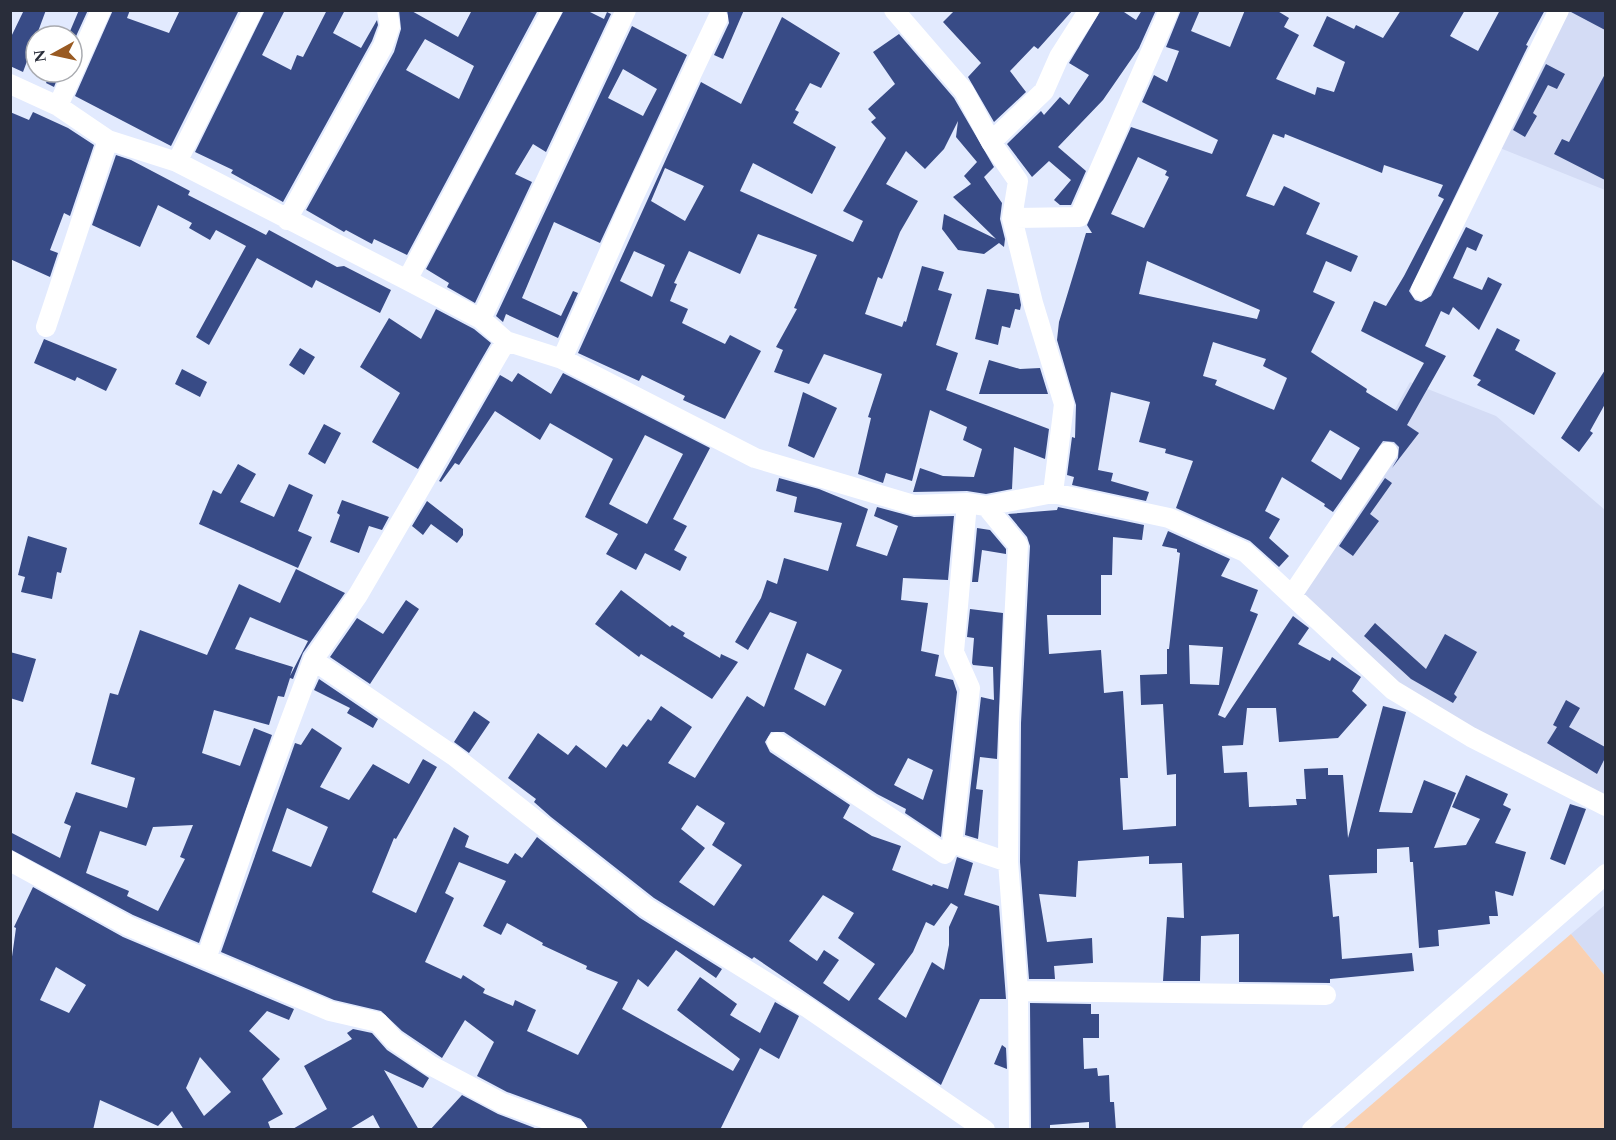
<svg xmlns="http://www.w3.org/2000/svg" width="1616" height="1140" font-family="Spectral,serif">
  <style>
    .built { fill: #d4dcf5 }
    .green { fill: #f9d0b1 }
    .building { fill: #384b86; fill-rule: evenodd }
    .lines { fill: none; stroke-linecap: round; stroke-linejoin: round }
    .minor { stroke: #fff; stroke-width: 20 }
  </style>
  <rect width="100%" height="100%" fill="#e2eafe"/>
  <path class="built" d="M1549,11H1605V190L1485,142Z
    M1410,382L1496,416L1605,510V806L1434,716L1292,595Z
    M1605,905V976L1571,934Z"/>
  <path class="green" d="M1571,934L1605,976V1129H1343Z"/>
  <path class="building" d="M24,10H46L23,72L10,66V39Z
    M79,10H88L72,45V36H68Z
    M113,10H130L127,18L169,33L180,10H239L171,146L75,96Z
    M265,10H285L262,55L291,70L297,55L303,57L327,10H345L333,33L361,48L377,20L378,25L372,41L283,202L231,173L233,170L195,152Z
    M399,10H410L458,37L472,10H538L407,255L374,239L372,244L346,230L344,232L306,210L394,52L401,29ZM425,39L474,66L459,99L406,70Z
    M564,10H586L604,19L607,12L611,14L546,152L533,144L515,174L532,182L475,303L447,287L449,283L426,269Z
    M727,10H744L723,59L714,55L729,23Z
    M955,10H1073L1038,49L1034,46L1010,71L1026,92L994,122L968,77L981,63L943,22Z
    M1101,10H1121L1136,20L1142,10H1156L1139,48L1103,100L1058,147L1086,171L1071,205H1060L1054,200L1071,180L1049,161L1032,177L1007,144L1041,111L1044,115L1060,97L1069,105L1089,75L1069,63Z
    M1181,10H1200L1191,31L1230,47L1245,10H1276L1289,18L1284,27L1299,35L1276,79L1315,95L1317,87L1334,92L1345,62L1313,46L1327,16L1354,29L1356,25L1383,38L1401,10H1465L1450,36L1478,51L1500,10H1545L1526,45L1528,46L1409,291L1415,300L1421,302L1431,296L1466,227L1483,235L1476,251L1467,247L1453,278L1482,290L1488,277L1502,284L1479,330L1453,307L1449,315L1441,311L1425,346L1446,356L1407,425L1419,433L1392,468L1398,458L1399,447L1394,442L1383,441L1333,512L1324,506L1325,504L1282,477L1265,511L1280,519L1269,538L1289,556L1279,567L1250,541L1176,508L1193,461L1165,453L1166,449L1139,442L1150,402L1111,392L1098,470L1113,473L1111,481L1149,492L1146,501L1072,485L1074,477L1067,475L1072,437L1075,438L1076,405L1057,340L1059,322L1086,233H1092L1087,225L1131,127L1212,154L1218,140L1142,102L1154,75L1167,82L1179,51L1166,47ZM1273,134L1284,138L1285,134L1382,173L1384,165L1443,185L1438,196L1444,199L1404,276L1386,306L1374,301L1361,331L1424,363L1397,411L1366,392L1367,389L1311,352L1335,302L1313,292L1326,261L1351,272L1358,256L1306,234L1320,203L1284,186L1274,206L1246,196ZM1138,157L1167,171L1165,175L1169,177L1144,228L1111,214ZM1147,261L1260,310L1257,319L1139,294ZM1213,342L1266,359L1263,366L1287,378L1274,410L1215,385L1217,380L1203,376ZM1330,430L1360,448L1341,480L1311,461Z
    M1571,10H1605V30L1571,12Z
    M782,17L840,53L821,88L810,83L795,110L799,112L793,123L836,147L812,194L753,163L740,191L853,242L863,221L843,211L886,138L871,122L876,118L868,109L895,84L873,52L899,34L954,98L994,167L984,177L1002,203L1000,219L1005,239L1004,247L999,243L984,254L958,250L942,229L944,214L996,239L953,197L971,184L964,176L977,162L956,137L958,121L944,149L925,169L906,151L886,184L918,201L900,232L882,279L878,277L865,314L902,327L904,321L906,322L922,266L944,272L938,290L952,294L936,345L958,353L946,390L1049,429L1045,459L1014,447L1012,489L986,494L967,491L913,492L920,468L943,476L974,477L982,449L963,440L967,427L930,410L912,481L886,473L883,483L858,474L871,418L868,417L882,374L824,354L809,384L774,372L783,350L776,347L797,309L794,308L817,255L758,234L740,274L689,251L674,283L677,284L670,301L688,309L682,323L725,344L730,335L761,351L725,419L683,400L685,396L642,375L639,381L578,353L701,82L741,104ZM665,168L704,186L685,221L651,201ZM634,251L665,265L652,297L620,281Z
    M632,26L687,55L600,243L554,222L522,298L561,316L573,291L578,293L558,338L506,314L503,322L496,316ZM623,69L657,89L643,116L608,98Z
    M1546,64L1565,74L1557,89L1548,85L1533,113L1537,116L1525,137L1513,130Z
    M51,72H60L54,87L46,83Z
    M1605,74V180L1554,154L1562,139L1569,142Z
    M10,112L29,120L33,112L68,128L94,145L70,216L64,213L50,250L58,253L50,277L10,259Z
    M116,155L131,160L190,191L188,195L266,235L269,230L337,267L344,266L391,290L380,313L316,280L312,288L257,258L209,345L196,337L246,246L216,230L210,240L189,228L192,223L158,205L140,247L92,225Z
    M987,289L1019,294L1021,305L1020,310L1015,309L1010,328L1002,326L998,345L975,339Z
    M436,309L474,329L491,343L418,469L372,442L400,393L360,367L389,318L421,339Z
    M1497,328L1520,340L1515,350L1556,373L1534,415L1477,385L1481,380L1473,376Z
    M44,339L117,369L106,391L77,377L75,381L34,363Z
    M300,348L315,357L304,375L289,365Z
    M989,360L1020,369L1040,368L1048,394H979Z
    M182,369L207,382L200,397L175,384Z
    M1605,370V404L1590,431L1593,433L1579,452L1561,438Z
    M518,373L551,394L563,373L710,448L673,519L687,526L674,550L687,557L680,571L645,553L636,570L606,554L618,534L585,517L613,459L550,423L540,440L495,411L459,465L455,463L441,482L439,481L500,375L512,382ZM645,435L683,454L647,524L609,504Z
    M803,392L837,408L814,458L788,446Z
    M324,424L341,433L325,464L308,454Z
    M238,464L256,474L240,502L274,517L289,484L313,495L298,531L312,537L298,568L199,524L213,490L221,494Z
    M779,478L819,489L868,509L856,546L887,556L898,526L874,516L877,507L914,517L954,516L948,580L903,578L901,600L928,603L921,651L939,655L935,676L953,680L957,692L941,837L905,813L906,809L877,794L784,732H771L765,742L770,752L850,805L843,818L872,836L901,846L892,870L932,886L933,884L948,889L957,857L973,863L964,895L999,906L1006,999H980L941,1085L754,957L752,959L654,898L551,817L534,802L536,799L508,778L538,733L568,755L576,745L606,768L623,744L627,747L648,719L651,721L661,706L692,727L668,763L695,778L747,696L764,707L797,622L770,612L748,650L735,642L761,598L767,580L777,584L784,558L828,571L842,523L794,512L797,497L776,491ZM807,653L842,670L825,706L794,689ZM908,758L933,770L923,800L894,785ZM697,805L725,823L712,845L742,865L714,906L679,882L705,848L681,829ZM823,895L854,913L838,938L875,964L849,1001L823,983L839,960L824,950L817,961L789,941ZM951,903L958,907L949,927V945L944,970L932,962L906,1018L878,999L913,952L926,922L934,926Z
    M1385,478L1392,483L1370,514L1379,521L1353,556L1339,546Z
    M342,500L389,517L382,530L369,526L359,553L330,542L340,515L337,513Z
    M427,501L463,529V535L457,543L431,524L423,535L412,526Z
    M1058,507L1144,525L1142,540L1113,537L1112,575H1101V615H1047L1049,654L1101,650L1104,693L1123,691L1128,778H1120L1123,830L1176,826V774L1167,775L1163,704L1141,705L1140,675L1167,674V649H1169L1180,553L1177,552V549L1162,546L1168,531L1230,559L1221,576L1258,590L1250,611L1258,614L1218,715L1225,718L1293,616L1309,628L1298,644L1330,661L1332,657L1361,677L1352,691L1367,705L1338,738L1279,742L1276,708H1247L1243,745L1222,746L1224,773L1247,772L1249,807L1297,805L1296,799H1306L1304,769L1328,768V775H1343L1348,838L1383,706L1406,712L1379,812L1412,813L1424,780L1456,793L1434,848L1466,845L1480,819L1452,807L1466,775L1508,794L1503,805L1511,809L1495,843L1526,852L1513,896L1495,891L1498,916H1489L1490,924L1438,930L1439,946L1419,948L1413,862H1410L1409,847L1377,849V873L1329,875L1333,917L1339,916L1342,959L1412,953L1414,971L1330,979V983L1239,982V934L1201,936L1200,981H1163L1167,917L1184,918L1182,863L1149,864V856L1078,861L1076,897L1039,894L1047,942L1092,938L1093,963L1054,966L1055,979H1029L1020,862L1021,723L1030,546L1027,537L1008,514L1057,510ZM1189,645L1223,647L1219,685L1190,684Z
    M977,528L990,530L1006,549V554L982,550L978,582H972Z
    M28,536L67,548L61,573L57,572L52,599L21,592L25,577L18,575Z
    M296,569L345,593L303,653L293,679L290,678L284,697L278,696L269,725L214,710L202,753L240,766L254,728L272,735L199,943L133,915L10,849V832L60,858L71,826L64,823L76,792L127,808L135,778L91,764L110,693L118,695L140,630L207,655L239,584L280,603ZM250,617L308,641L290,676L293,667L235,649ZM193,825L180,857L185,859L158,911L127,896L129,891L86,873L100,831L146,846L153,827Z
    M621,590L670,627L672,625L685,633L683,636L720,658L721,654L738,662L712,699L641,654L639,657L595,624Z
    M406,600L419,609L370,684L330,657L357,618L383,634Z
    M970,609L1003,613L997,759L980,757L976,789L983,790L978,839L965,835L981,697L994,700L993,667L973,665L972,663L974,638L967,637Z
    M1375,623L1426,669L1445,634L1477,652L1454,694L1457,697L1453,703L1411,679L1364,636Z
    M10,652L36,659L23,702L10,698Z
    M319,679L378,719L373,728L347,713L350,708L314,690Z
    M1566,700L1580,708L1569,727L1605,747V758L1597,774L1547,743L1557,727L1553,725Z
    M474,711L490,722L469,753L454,742Z
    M312,728L342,748L320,787L349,800L373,764L409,784L423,759L437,767L396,839L394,838L372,892L416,913L454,827L469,836L465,847L508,864L515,853L522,858L537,837L640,918L722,969L716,978L676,950L648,987L638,979L622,1009L733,1071L740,1059L677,1010L700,977L737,1004L730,1015L760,1033L775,1002L799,1016L779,1059L760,1048L720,1130H589L581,1119L507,1092L477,1076L494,1042L465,1020L442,1058L402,1031L381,1011L334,1000L221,952L295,743L301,745ZM287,808L328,827L311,867L272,851ZM459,862L506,881L483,926L501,935L507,923L543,943L542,945L587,966L586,969L618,982L578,1055L527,1031L536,1010L515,1000L513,1006L483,993L485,989L463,975L461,979L425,962L454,898L445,893Z
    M1570,804L1586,809L1565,865L1550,859Z
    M33,887L123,937L294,1009L289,1020L267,1011L249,1031L280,1059L262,1079L283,1114L268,1122L271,1130H184L172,1111L158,1126L100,1100L93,1130H10V971L16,928L14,927ZM56,967L86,985L69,1013L40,1000ZM200,1057L231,1092L204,1116L186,1088Z
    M1030,1003L1091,1004V1014H1099V1038H1083L1084,1069L1097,1068L1098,1076L1109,1075L1110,1102H1114L1116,1130H1089V1122L1050,1125V1130H1031Z
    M353,1029L372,1033L387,1050L429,1078L423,1088L384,1070L419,1130H381L373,1115L348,1130H291L327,1109L304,1066L352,1039L347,1033Z
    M1002,1045L1006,1048L1007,1069L994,1064Z
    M462,1095L498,1114L540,1130H430Z"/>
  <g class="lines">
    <path class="minor" d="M894,10L964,91L991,142L1018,181L1012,218L1033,303L1064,404L1053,493
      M10,84L58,106L108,140L177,162L407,280L481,319L506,341L562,359L755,458L914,505L967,503L986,506L1053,493L1169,518L1245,552L1393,690L1471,737L1606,806
      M58,106L101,10
      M991,142L1044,91L1059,57L1089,10
      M177,162L253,10
      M1012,218L1079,217L1169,10
      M287,220L383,46L390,26L387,10
      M407,280L552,10
      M1421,290L1559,10
      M481,319L626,10
      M46,327L108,140
      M562,359L632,200L718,18
      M986,506L1018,545L1009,723L1008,862L1018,991L1019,1130
      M1292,595L1388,452
      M313,660L454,756L647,908L808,1008L985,1130
      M777,742L945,854L952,843L1008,862
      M952,843L970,688L954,652L967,503
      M10,861L128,926L330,1011L378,1022L394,1040L430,1065L502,1103L577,1130
      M206,959L256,812L313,660L358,595L506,341
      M1018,991L1326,995
      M1312,1130L1606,874"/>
  </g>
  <rect width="1616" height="1140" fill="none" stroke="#292d3a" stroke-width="24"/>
  <g transform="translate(54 54) rotate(262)"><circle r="28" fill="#ffffff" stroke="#a9abb0" stroke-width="1.5"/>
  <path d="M0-4.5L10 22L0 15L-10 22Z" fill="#995a22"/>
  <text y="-9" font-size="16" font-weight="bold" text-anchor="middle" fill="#292d3a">N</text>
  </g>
</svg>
